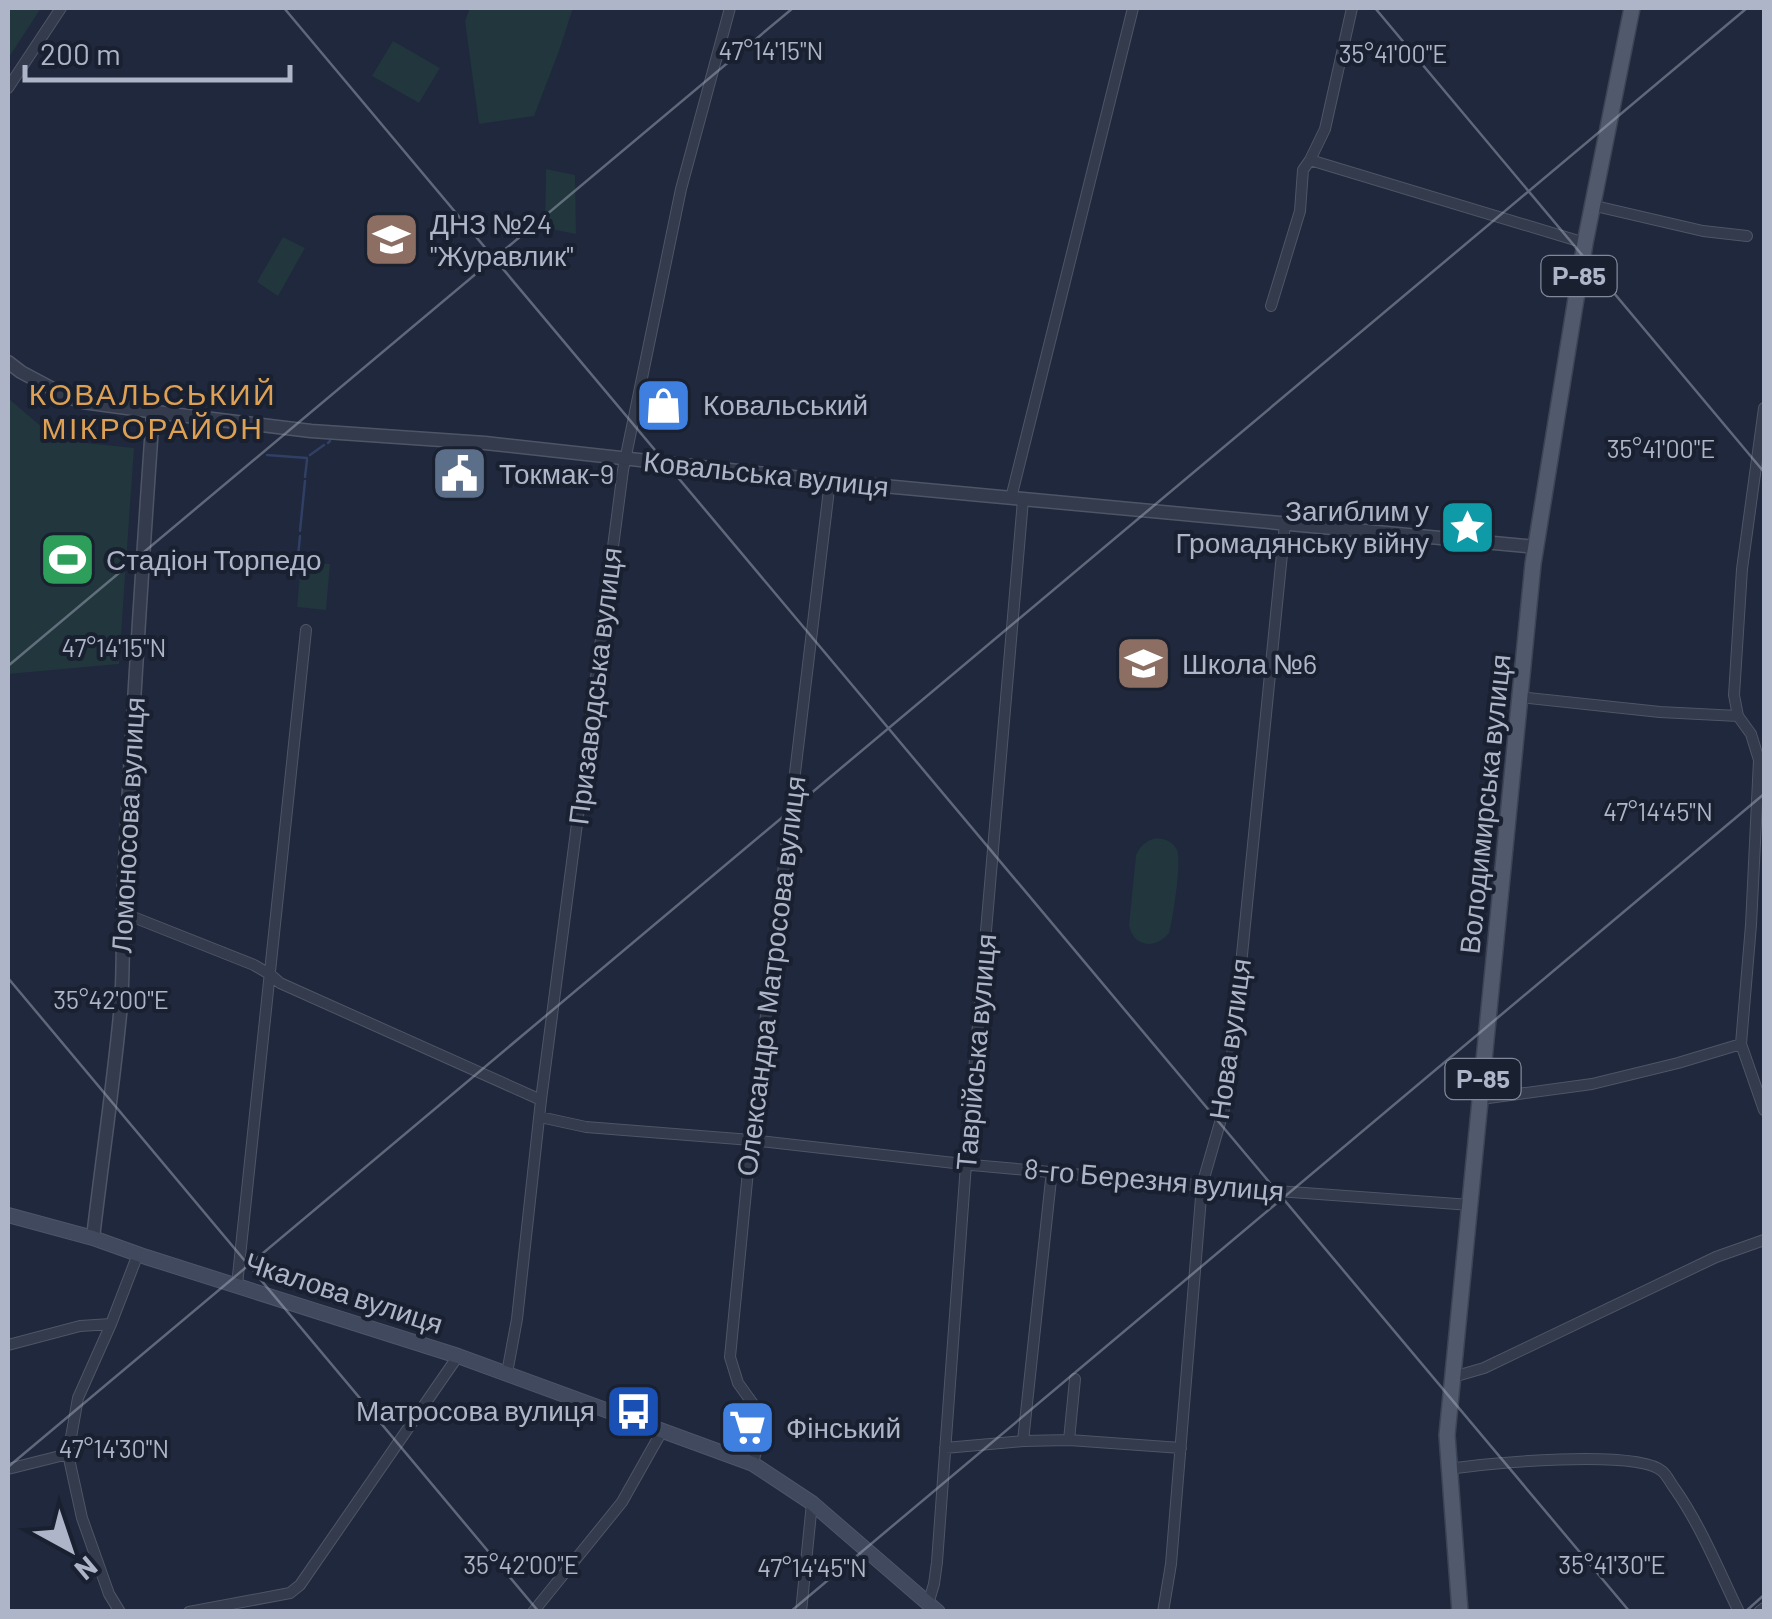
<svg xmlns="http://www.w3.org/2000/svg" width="1772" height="1619" font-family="Barlow,sans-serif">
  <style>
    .green { fill: #21363d }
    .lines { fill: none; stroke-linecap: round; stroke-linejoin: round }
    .stream { stroke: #303f63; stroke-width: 2.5 }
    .minor-casing { stroke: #4e5567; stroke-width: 12 }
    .tertiary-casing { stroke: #4e5567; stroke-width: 15 }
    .secondary-casing { stroke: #4e5567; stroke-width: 16 }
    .primary-casing { stroke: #3d4455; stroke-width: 18 }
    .minor { stroke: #333b4c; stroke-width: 10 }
    .tertiary { stroke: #333b4c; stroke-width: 12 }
    .secondary { stroke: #41495f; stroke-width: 14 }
    .primary { stroke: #51596c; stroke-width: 15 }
    .ticks { fill: none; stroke: #aeb5c8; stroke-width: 2.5; stroke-opacity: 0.45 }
    .labels { text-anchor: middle; stroke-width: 8; stroke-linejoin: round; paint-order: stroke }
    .shield { fill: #192030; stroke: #81889a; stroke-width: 2.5 }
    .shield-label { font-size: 25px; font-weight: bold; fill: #aeb5c8 }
    .poi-label { font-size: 28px; fill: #aeb5c8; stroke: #192030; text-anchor: start }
    .street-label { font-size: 28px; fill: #aeb5c8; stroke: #192030 }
    .neighbourhood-label { font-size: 30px; letter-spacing: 2.5px; fill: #dea154; stroke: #192030 }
    .ticks-label { font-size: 25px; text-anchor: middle; fill: #aeb5c8; stroke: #192030; stroke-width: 8; stroke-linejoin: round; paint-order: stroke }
  </style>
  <rect width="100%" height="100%" fill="#1f283c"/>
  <path class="green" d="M8,8H41L8,59Z
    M470,8H573L559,51L534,116L479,124L465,21Z
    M393,41L440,68L419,103L372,76Z
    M546,169L575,175L576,234L545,228Z
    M283,237L305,248L278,296L257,282Z
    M8,398L57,440L134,448L119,664L8,674Z
    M301,562L330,564L326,610L297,607Z
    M1156,838C1165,839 1173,841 1177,850C1182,860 1173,920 1169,933C1155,950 1133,947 1129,925L1136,855C1141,845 1146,841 1156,838Z"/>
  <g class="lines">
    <path class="stream" d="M328,443L330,441
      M267,455L307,458
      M310,455L324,445
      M305,477L307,460
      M300,531L305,481
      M298,556L300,536"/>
    <defs>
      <path id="minor" d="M8,88L61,8
        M1310,160L1585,243
        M1591,205L1703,231L1747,236
        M1271,306L1300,211L1303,170L1310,160L1325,129L1352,8
        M1764,408L1742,569L1734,695L1738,716L1751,734L1759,760L1751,925L1741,1044L1764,1110
        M1011,498L1133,8
        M1520,697L1660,712L1738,716
        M123,913L254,965L271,975L280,983L541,1100
        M1481,1099L1592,1084L1678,1063L1741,1044
        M540,1117L586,1127L751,1140L972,1165L1207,1186L1471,1205
        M237,1285L306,630
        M8,1345L80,1326L111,1324
        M507,1373L517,1319L541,1100L623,470L681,189L730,8
        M1453,1377L1484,1368L1716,1257L1764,1240
        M1069,1440L1075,1379
        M1023,1441L1052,1170
        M945,1448L1023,1441L1069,1440L1181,1448
        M753,1464L761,1429L756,1408L738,1383L730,1357L751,1140L830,481
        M8,1469L68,1454
        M1449,1469C1486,1463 1636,1449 1662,1471C1667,1475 1671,1484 1675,1489C1701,1526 1719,1571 1739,1612
        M928,1604L934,1584L937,1562L966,1164L1023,500
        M120,1612L109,1594L82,1518L68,1454L78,1398L111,1324L138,1254
        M189,1612L290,1593L300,1585L458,1356
        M533,1612L622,1502L662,1431
        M801,1612L812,1503
        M1163,1612L1171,1564L1202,1185L1228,1095L1285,524
        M1759,1612L1764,1608"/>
      <path id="tertiary" d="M8,362L21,372L68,397L83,402L171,414L311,431L485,443L830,481L1536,547
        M93,1238C102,1160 114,1082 121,1004C124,964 122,923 124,882C132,725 142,569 153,412"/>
      <path id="secondary" d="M8,1215L93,1238L146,1257L458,1356L753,1464L812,1503L938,1612"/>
      <path id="primary" d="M1460,1612L1447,1435L1533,564L1585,243L1632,8"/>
    </defs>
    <use href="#minor" class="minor-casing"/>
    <use href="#tertiary" class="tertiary-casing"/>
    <use href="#secondary" class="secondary-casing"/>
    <use href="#primary" class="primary-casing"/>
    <use href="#minor" class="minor"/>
    <use href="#tertiary" class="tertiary"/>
    <use href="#secondary" class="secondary"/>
    <use href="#primary" class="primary"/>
  </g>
  <path class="ticks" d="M284,8L1630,1612M1375,8L1764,472M8,666L793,8M8,978L539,1612M8,1467L1747,8M790,1612L1764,794M1745,1612L1764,1595"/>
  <defs>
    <symbol id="school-square" viewBox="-11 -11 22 22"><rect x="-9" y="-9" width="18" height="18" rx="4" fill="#8d6e63" stroke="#192030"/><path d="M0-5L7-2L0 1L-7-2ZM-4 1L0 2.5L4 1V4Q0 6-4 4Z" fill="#fff"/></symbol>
    <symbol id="shop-square" viewBox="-11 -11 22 22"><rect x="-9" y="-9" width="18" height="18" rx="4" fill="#3f7fe0" stroke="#192030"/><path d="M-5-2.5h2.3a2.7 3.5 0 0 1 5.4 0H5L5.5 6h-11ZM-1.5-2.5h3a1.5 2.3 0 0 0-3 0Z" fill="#fff"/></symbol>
    <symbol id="civic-square" viewBox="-11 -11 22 22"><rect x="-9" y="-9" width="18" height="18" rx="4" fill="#5c6f8a" stroke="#192030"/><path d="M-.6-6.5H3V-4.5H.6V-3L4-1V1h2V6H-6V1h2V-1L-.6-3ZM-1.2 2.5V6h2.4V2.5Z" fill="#fff"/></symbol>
    <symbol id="sight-square" viewBox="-11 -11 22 22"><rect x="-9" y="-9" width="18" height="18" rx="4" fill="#0f9aa8" stroke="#192030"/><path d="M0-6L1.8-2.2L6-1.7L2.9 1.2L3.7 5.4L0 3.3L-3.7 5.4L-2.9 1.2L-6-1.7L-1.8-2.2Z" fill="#fff"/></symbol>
    <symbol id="stadium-square" viewBox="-11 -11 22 22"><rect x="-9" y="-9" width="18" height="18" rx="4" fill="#2e9e5b" stroke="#192030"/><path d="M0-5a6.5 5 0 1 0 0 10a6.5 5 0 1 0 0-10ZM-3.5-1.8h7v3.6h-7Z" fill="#fff"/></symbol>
    <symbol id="bus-square" viewBox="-11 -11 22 22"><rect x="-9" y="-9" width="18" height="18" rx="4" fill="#1a4fb4" stroke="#192030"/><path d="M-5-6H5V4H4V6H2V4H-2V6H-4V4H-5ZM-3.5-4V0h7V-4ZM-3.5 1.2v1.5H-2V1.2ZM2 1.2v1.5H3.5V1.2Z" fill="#fff"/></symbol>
    <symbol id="supermarket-square" viewBox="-11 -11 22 22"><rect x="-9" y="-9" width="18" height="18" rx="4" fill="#3f7fe0" stroke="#192030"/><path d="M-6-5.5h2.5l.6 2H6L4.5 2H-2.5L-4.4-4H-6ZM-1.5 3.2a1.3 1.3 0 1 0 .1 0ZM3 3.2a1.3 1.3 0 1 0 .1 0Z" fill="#fff"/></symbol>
  </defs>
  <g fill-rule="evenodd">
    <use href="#school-square" x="360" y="208" width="63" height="63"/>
    <use href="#shop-square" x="632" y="374" width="63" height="63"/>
    <use href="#civic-square" x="428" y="442" width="63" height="63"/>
    <use href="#sight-square" x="1436" y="496" width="63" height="63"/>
    <use href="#stadium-square" x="36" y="528" width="63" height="63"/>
    <use href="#school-square" x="1112" y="632" width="63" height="63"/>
    <use href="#bus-square" x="602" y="1380" width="63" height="63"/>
    <use href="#supermarket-square" x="716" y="1396" width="63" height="63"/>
  </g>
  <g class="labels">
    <g class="shield">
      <rect x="1541.5" y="256" width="75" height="40" rx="8"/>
      <rect x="1445.5" y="1059" width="75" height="40" rx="8"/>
    </g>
    <g class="shield-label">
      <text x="1579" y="285">Р-85</text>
      <text x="1483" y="1088">Р-85</text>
    </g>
    <g class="poi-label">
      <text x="430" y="234">ДНЗ №24<tspan x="430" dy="32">"Журавлик"</tspan></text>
      <text x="703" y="415">Ковальський</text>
      <text x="499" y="484">Токмак-9</text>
      <text x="1429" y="521" text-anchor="end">Загиблим у<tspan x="1429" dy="32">Громадянську війну</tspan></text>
      <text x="106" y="570">Стадіон Торпедо</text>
      <text x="1182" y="674">Школа №6</text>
      <text x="595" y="1421" text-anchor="end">Матросова вулиця</text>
      <text x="786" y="1438">Фінський</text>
    </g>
    <g class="street-label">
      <text transform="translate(766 474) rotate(6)" y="10">Ковальська вулиця</text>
      <text transform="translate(595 686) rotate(-83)" y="10">Призаводська вулиця</text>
      <text transform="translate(1485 804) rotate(-84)" y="10">Володимирська вулиця</text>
      <text transform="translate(128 825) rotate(-87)" y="10">Ломоносова вулиця</text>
      <text transform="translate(771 976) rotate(-83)" y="10">Олександра Матросова вулиця</text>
      <text transform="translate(1230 1039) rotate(-82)" y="10">Нова вулиця</text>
      <text transform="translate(976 1052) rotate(-85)" y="10">Таврійська вулиця</text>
      <text transform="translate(1154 1180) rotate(5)" y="10">8-го Березня вулиця</text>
      <text transform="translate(344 1293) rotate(18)" y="10">Чкалова вулиця</text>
    </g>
    <g class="neighbourhood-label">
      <text x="153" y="405">КОВАЛЬСЬКИЙ<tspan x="153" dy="34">МІКРОРАЙОН</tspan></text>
    </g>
  </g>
  <g class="ticks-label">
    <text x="771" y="60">47°14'15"N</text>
    <text x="1393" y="63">35°41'00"E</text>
    <text x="1661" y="458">35°41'00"E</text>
    <text x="114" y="657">47°14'15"N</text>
    <text x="1658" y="821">47°14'45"N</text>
    <text x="111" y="1009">35°42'00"E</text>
    <text x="114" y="1458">47°14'30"N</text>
    <text x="521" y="1574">35°42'00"E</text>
    <text x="1612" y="1574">35°41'30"E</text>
    <text x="812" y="1577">47°14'45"N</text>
  </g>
  <rect width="1772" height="1619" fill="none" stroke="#aeb5c8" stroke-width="20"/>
  <g transform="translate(70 1549) rotate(140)" stroke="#192030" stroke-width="8" paint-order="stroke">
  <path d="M0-8L18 38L0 25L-18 38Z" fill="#aeb5c8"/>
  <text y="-15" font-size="28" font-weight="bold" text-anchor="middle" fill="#aeb5c8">N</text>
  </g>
  <path d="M25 65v15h265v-15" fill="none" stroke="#aeb5c8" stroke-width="5"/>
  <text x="40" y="65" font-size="30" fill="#aeb5c8" stroke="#192030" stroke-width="8" paint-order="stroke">200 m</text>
</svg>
